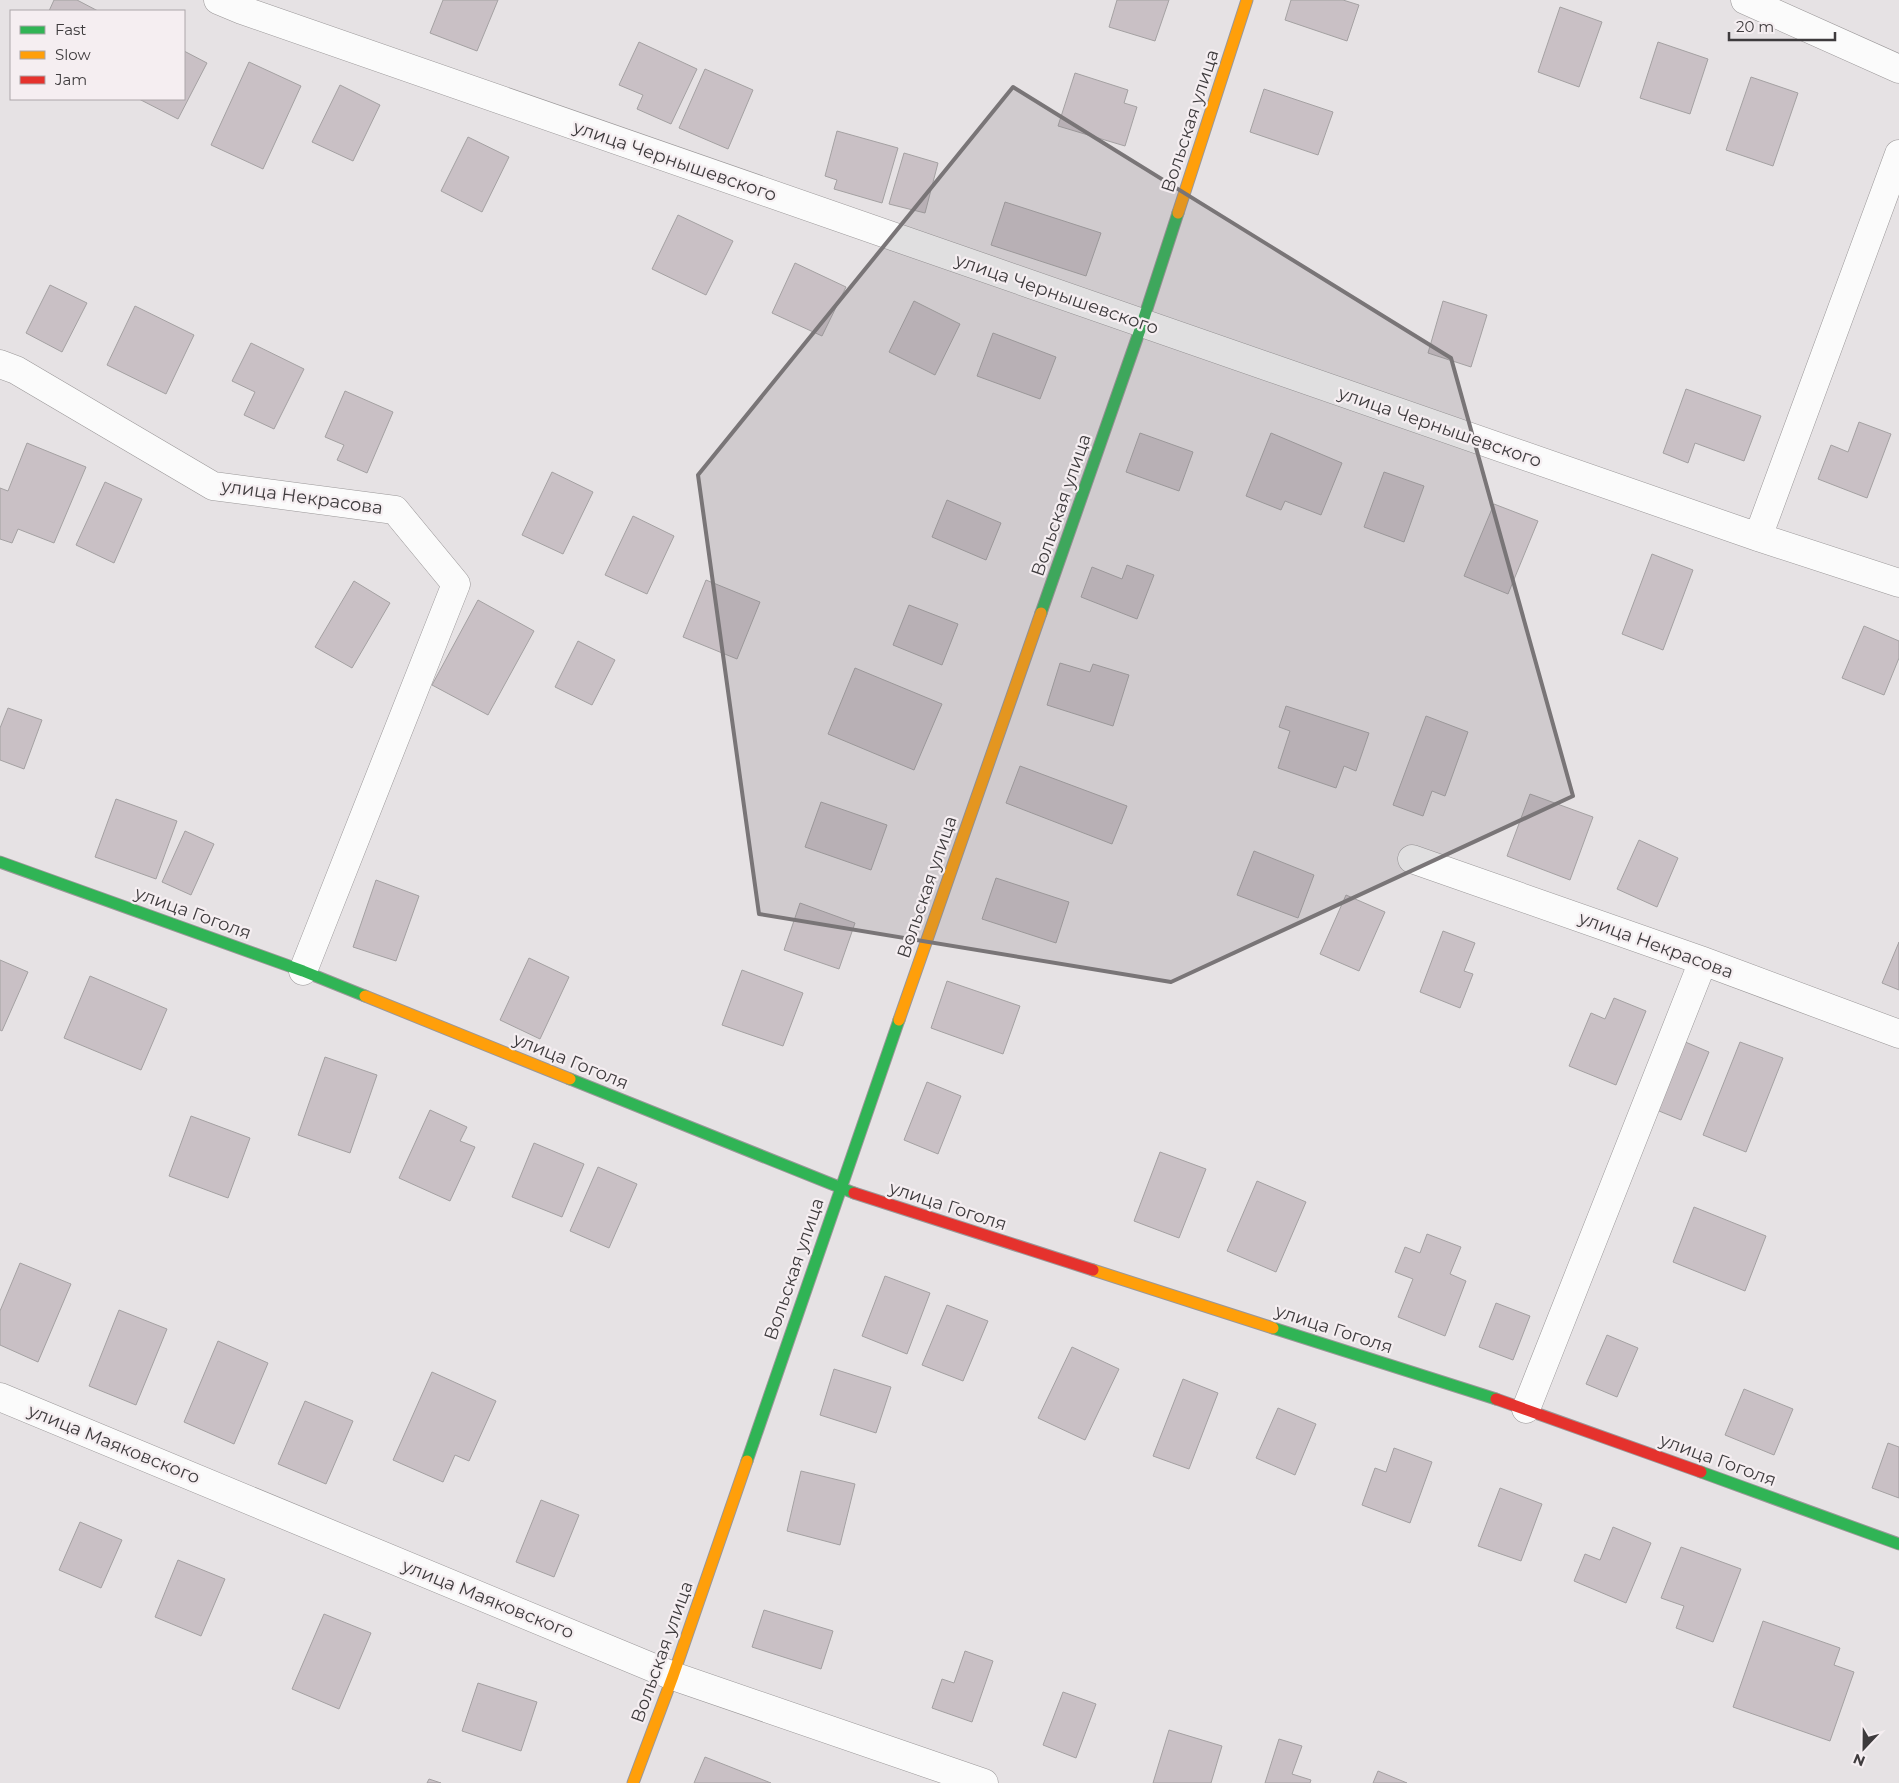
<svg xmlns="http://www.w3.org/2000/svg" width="1899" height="1783" font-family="Montserrat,sans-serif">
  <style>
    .building { fill: #c9c0c5; stroke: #a4a1a2 }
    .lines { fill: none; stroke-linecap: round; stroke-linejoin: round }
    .street-casing { stroke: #9a9798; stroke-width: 29 }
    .fast-casing { stroke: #9a9798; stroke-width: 13 }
    .slow-casing { stroke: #9a9798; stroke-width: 13 }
    .jam-casing { stroke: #9a9798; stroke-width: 13 }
    .street { stroke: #fbfbfb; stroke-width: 28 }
    .fast { stroke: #30b455; stroke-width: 11 }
    .slow { stroke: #ff9f0a; stroke-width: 11 }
    .jam { stroke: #e5322d; stroke-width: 11 }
    .marked { fill: #797577; fill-opacity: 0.2; stroke: #797577; stroke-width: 4; stroke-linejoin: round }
    .labels { text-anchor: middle; stroke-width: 4.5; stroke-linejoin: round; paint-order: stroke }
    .street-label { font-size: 18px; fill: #3e3b3d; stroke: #f5eef1 }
  </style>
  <rect width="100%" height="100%" fill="#e6e2e4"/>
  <path class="building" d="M54,0H77L98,11H49Z
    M443,0H498L477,51L430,33Z
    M1117,0H1169L1155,41L1109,27Z
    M1291,0H1343L1359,5L1347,41L1285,20Z
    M1560,7L1602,22L1579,87L1538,72Z
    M639,42L697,69L671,124L637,109L643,95L619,85Z
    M1658,42L1708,59L1690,114L1640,98Z
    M184,51L207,63L178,119L139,99H184Z
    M249,62L301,86L263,169L211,145Z
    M705,69L753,90L728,149L679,128Z
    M1075,73L1128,90L1124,103L1137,107L1125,146L1058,126Z
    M1751,77L1798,93L1773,166L1726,150Z
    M340,85L380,105L353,161L312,142Z
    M1264,89L1333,112L1318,155L1250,132Z
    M837,131L898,148L882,203L834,189L837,180L825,176Z
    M468,137L509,157L482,212L441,191Z
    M904,153L938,163L925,213L889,204Z
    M1005,202L1101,233L1086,276L991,245Z
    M678,215L733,241L706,295L652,269Z
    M795,263L846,287L822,336L772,313Z
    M50,285L87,303L62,352L26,333Z
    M914,301L960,324L935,375L889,352Z
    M1443,301L1487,315L1471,367L1428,353Z
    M135,306L194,335L166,394L107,365Z
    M993,333L1056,357L1040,399L977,376Z
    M251,343L304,369L274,429L244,415L255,392L232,381Z
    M1686,389L1761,416L1744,461L1695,443L1688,463L1663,453Z
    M345,391L393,412L367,473L337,460L344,445L325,437Z
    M1859,422L1891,434L1867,498L1818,479L1831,445L1848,452Z
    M1140,433L1193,452L1179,491L1126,472Z
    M1271,433L1342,463L1321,515L1285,501L1281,510L1246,496Z
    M27,443L86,467L54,543L18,529L12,543L0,539V488L8,491Z
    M552,472L593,492L563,554L522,535Z
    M1384,472L1424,486L1404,542L1364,527Z
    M105,482L142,499L114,563L76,545Z
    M947,500L1001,523L986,560L932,537Z
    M1494,504L1538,521L1508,594L1464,576Z
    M633,516L674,536L647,594L605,575Z
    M1652,554L1693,570L1663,650L1622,634Z
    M1127,565L1154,575L1137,619L1081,597L1092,567L1122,579Z
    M706,580L760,602L737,659L683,637Z
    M354,581L390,603L352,668L315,647Z
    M478,600L534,631L488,715L432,685Z
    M909,605L958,624L942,665L893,645Z
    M1864,626L1899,641V658L1884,695L1842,678Z
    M578,641L615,660L592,705L555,687Z
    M1060,663L1090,672L1093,664L1129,675L1113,726L1047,705Z
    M855,668L942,704L914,770L828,734Z
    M1286,706L1369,733L1356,771L1344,766L1336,788L1278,768L1290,731L1279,727Z
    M8,708L42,720L24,769L0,760V728Z
    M1426,716L1468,732L1445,796L1432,791L1423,816L1393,805Z
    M1020,766L1127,806L1112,844L1006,803Z
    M1530,794L1593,817L1570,880L1507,856Z
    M116,799L177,821L156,879L95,857Z
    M821,802L887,825L871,870L805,847Z
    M185,831L214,844L191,895L162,882Z
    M1639,840L1678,858L1657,907L1617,889Z
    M1254,851L1314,875L1298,918L1237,895Z
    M996,878L1069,902L1056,943L982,919Z
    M376,880L419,896L396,961L353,947Z
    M1346,895L1385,912L1359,971L1320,954Z
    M800,903L855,923L839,969L784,950Z
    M1443,931L1475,943L1464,971L1473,974L1460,1008L1420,992Z
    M1899,942V990L1882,983Z
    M529,958L569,977L540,1039L500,1020Z
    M0,960L28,972L2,1031L0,1030Z
    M742,970L803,993L783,1046L722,1025Z
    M90,976L167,1009L141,1070L64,1038Z
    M947,981L1020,1006L1003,1054L931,1028Z
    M1614,998L1646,1011L1616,1085L1569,1066L1591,1013L1605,1019Z
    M1664,1033L1709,1052L1681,1120L1637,1102Z
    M1740,1042L1783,1058L1746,1152L1703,1135Z
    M325,1057L377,1075L350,1153L298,1135Z
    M927,1082L961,1096L938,1154L904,1140Z
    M430,1110L467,1127L460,1141L475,1147L450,1201L399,1178Z
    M191,1116L250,1138L228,1198L169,1176Z
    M534,1143L584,1164L562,1217L512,1197Z
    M1160,1152L1206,1169L1179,1238L1134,1221Z
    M598,1167L637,1184L609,1248L570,1231Z
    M1257,1181L1306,1202L1276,1272L1227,1251Z
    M1694,1207L1766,1236L1745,1291L1673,1262Z
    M1427,1234L1461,1247L1450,1274L1466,1281L1445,1336L1398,1317L1413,1279L1395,1272L1405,1247L1420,1253Z
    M20,1263L71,1284L38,1362L0,1345V1311Z
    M885,1276L930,1293L907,1354L862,1336Z
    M1496,1303L1530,1316L1513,1360L1479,1347Z
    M947,1305L988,1321L963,1381L922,1365Z
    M119,1310L167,1329L136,1405L89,1386Z
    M1607,1335L1638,1348L1617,1397L1586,1384Z
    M218,1341L268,1363L234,1444L184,1422Z
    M1072,1347L1119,1369L1085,1440L1038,1418Z
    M834,1369L891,1387L876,1433L820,1415Z
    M432,1372L496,1401L469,1461L455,1455L443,1482L393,1460Z
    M1183,1379L1218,1393L1189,1469L1153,1456Z
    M1744,1389L1793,1409L1774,1455L1725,1435Z
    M305,1401L353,1421L326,1484L278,1464Z
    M1278,1408L1316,1424L1295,1475L1256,1458Z
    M1888,1443L1899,1447V1498L1872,1488Z
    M1394,1448L1432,1462L1410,1523L1362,1505L1375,1468L1386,1472Z
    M801,1471L855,1484L840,1545L787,1531Z
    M1500,1488L1542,1504L1521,1561L1478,1546Z
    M541,1500L579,1515L554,1577L516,1562Z
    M80,1522L122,1540L101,1588L59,1570Z
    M1613,1527L1651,1543L1626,1603L1574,1581L1585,1554L1600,1560Z
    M1681,1547L1741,1569L1713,1642L1676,1628L1684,1606L1661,1598Z
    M178,1560L225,1579L201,1636L155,1617Z
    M764,1610L833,1631L821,1669L752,1647Z
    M324,1614L371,1633L339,1709L292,1689Z
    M1763,1621L1840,1648L1834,1665L1854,1672L1830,1741L1733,1707Z
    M965,1651L993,1661L972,1722L932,1708L942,1679L954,1683Z
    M478,1683L537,1702L521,1751L462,1731Z
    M1063,1692L1096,1704L1076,1758L1043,1745Z
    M1169,1730L1222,1746L1211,1783H1153Z
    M1279,1739L1302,1746L1292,1774L1311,1780L1310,1783H1265Z
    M705,1757L771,1783H694Z
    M1378,1771L1407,1783H1373Z
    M429,1779L441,1783H427Z"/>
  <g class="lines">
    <defs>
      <path id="street" d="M218,0L242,10L1758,537L1899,583
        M1745,0L1899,69
        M0,364L16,370L213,486L395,510L456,584L303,971
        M1758,537L1899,154
        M1412,859L1703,961L1899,1034
        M0,1397L673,1676L984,1783
        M1526,1409L1703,961"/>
      <path id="fast" d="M1041,613L1142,324L1178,213
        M0,862L303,971L365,996
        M570,1079L854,1193
        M1273,1328L1496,1399
        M747,1461L899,1020
        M1701,1472L1899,1544"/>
      <path id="slow" d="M1178,213L1247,0
        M365,996L570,1079
        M899,1020L1041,613
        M1093,1270L1273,1328
        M633,1783L673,1676L747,1461"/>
      <path id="jam" d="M854,1193L1093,1270
        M1496,1399L1701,1472"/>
    </defs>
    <use href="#street" class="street-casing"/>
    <use href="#fast" class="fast-casing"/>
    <use href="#slow" class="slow-casing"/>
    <use href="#jam" class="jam-casing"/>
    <use href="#street" class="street"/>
    <use href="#fast" class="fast"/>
    <use href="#slow" class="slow"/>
    <use href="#jam" class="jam"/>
  </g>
  <path class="marked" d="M1013,87L1451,358L1573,796L1171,982L759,914L698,475Z"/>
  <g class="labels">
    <g class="street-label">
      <text transform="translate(1190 121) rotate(-72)" y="6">Вольская улица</text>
      <text transform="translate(675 161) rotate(19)" y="6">улица Чернышевского</text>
      <text transform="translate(1057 294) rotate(19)" y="6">улица Чернышевского</text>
      <text transform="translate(1440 427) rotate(19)" y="6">улица Чернышевского</text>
      <text transform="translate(302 497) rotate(8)" y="6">улица Некрасова</text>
      <text transform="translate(1061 505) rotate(-71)" y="6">Вольская улица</text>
      <text transform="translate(927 887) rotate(-71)" y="6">Вольская улица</text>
      <text transform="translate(193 913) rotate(20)" y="6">улица Гоголя</text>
      <text transform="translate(1656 945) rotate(20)" y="6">улица Некрасова</text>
      <text transform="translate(571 1061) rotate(22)" y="6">улица Гоголя</text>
      <text transform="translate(948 1206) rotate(18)" y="6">улица Гоголя</text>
      <text transform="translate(794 1269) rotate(-71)" y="6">Вольская улица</text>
      <text transform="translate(1334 1329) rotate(18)" y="6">улица Гоголя</text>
      <text transform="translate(114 1444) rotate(22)" y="6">улица Маяковского</text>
      <text transform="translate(1718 1460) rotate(20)" y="6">улица Гоголя</text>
      <text transform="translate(488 1599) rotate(22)" y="6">улица Маяковского</text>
      <text transform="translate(662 1652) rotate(-70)" y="6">Вольская улица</text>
    </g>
  </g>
  <rect x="10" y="10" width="175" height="90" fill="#f5eef1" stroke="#aca6a9"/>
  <rect x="20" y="26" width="25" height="8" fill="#30b455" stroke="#aca6a9"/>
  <text x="55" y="35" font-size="15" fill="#3e3b3d">Fast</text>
  <rect x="20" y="51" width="25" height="8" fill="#ff9f0a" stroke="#aca6a9"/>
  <text x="55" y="60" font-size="15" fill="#3e3b3d">Slow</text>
  <rect x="20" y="76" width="25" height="8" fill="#e5322d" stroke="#aca6a9"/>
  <text x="55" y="85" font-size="15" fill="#3e3b3d">Jam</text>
  <g transform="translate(1864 1748) rotate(202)" stroke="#f5eef1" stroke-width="4" paint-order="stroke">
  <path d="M0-4L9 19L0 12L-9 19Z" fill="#3e3b3d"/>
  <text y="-8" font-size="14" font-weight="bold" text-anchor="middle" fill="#3e3b3d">N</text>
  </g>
  <path d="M1729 32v8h106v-8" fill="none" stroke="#3e3b3d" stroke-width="2.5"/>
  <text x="1736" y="32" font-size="15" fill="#3e3b3d" stroke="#f5eef1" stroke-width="4" paint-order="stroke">20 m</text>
</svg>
